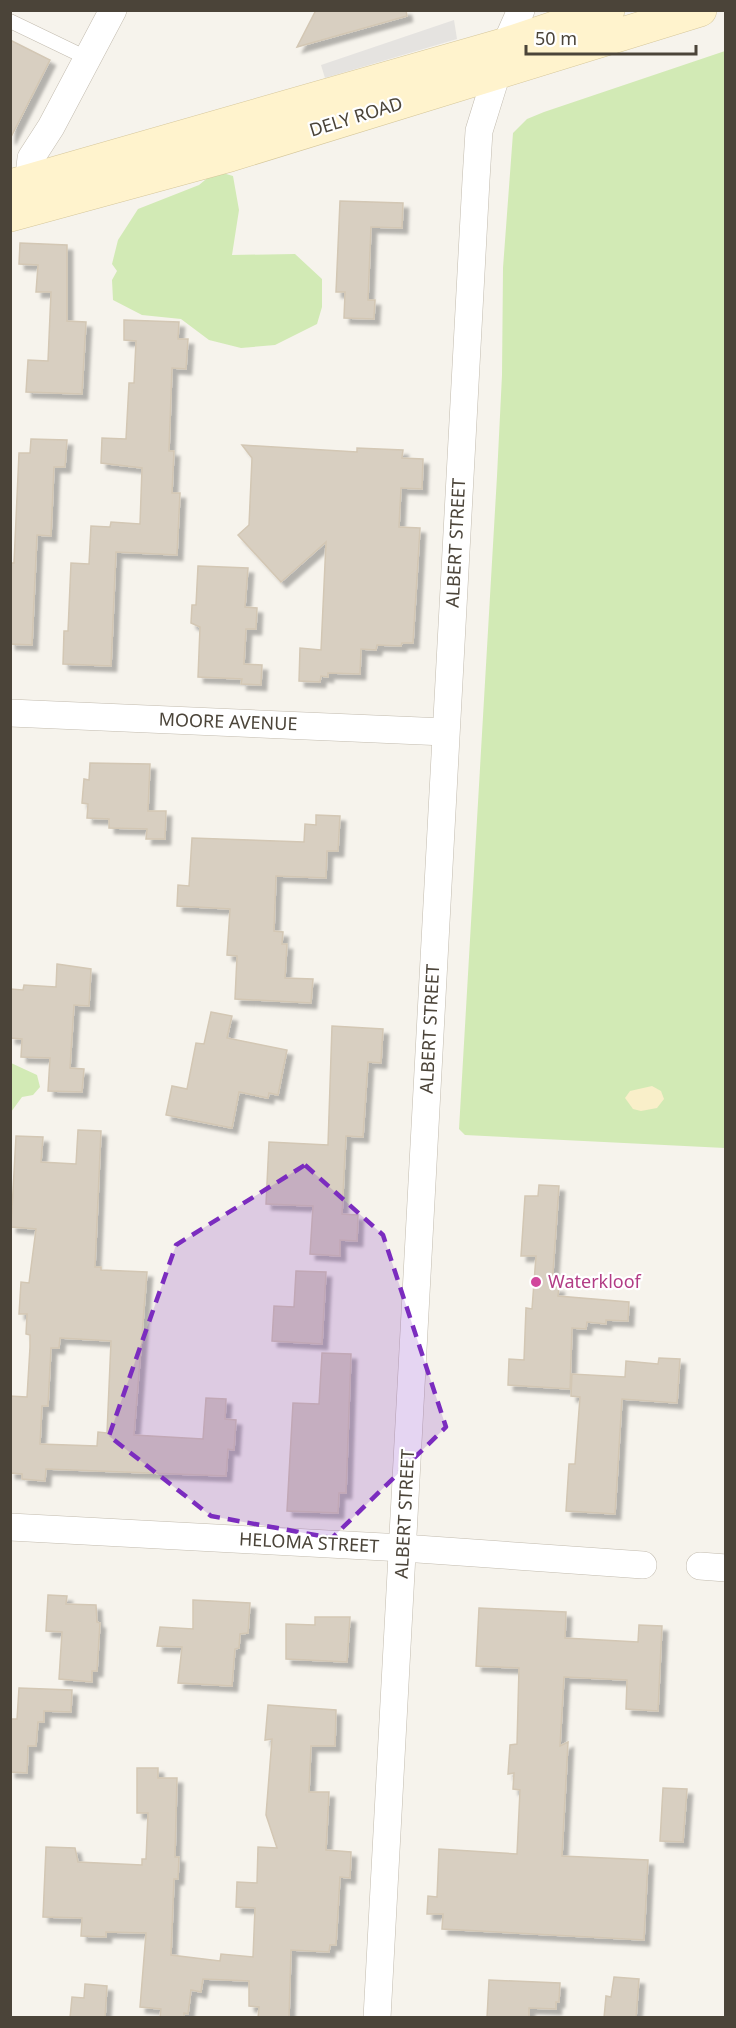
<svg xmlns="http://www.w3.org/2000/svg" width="736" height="2028" font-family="'Noto Sans',sans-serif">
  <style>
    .green { fill: #d2eab5 }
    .sand { fill: #f9efc9 }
    .parking { fill: #e5e3e0 }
    .building { fill: #d8cfc1; stroke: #d3c7b4; stroke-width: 1.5; fill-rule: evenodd; filter: url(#shadow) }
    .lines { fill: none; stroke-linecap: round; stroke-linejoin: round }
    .lane-casing { stroke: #c2bbae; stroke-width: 15 }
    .street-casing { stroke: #c2bbae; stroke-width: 28 }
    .secondary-casing { stroke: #d6c79b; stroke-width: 34 }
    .lane { stroke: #fff; stroke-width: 14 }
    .street { stroke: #fff; stroke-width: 27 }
    .secondary { stroke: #fff3cd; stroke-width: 33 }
    .marked { fill: #7b2cbf; fill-opacity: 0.2; stroke: #7b2cbf; stroke-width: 4.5; stroke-dasharray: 12 8; stroke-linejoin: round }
    .hotel-dot { fill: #d1479c; stroke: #fff; stroke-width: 2 }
    .labels { text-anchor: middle; stroke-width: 4.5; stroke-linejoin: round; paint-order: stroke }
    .street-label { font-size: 18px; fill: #4b4439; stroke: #fff }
    .hotel-label { font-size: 18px; fill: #b23c85; stroke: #fff; text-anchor: start }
  </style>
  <defs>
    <filter id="shadow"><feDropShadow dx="5.5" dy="5.5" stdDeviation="1.5" flood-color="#0004"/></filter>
  </defs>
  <rect width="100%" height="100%" fill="#f6f3ec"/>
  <path class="green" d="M725,51V1148L465,1135L459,1129L497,476L502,375L503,268L513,133L527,119L544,112Z
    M216,171L233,176L239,210L232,255L295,254L322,279V307L317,324L275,345L241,348L209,340L181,319L142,315L113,300L112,280L117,271L112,264L118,240L138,209L199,185Z
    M11,1063L37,1075L40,1087L33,1095L22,1097L11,1112Z"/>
  <path class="sand" d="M652,1086L661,1091L664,1099L657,1108L641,1111L633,1109L625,1098L630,1091Z"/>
  <path class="parking" d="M454,20L457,39L325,78L321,65Z"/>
  <path class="building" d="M316,10H406L407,16L297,47Z
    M10,40L50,60L10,139Z
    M340,201L403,203L402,228L371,227L368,300H375L374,319L344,318L345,292H336Z
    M20,243L67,245V321L86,322L82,394L26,392L28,360L48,361L51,292H36L38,265L19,264Z
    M124,320L179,322L178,339H188L186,369L172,368L169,451H174L172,493H180L177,555L116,552L111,666L63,664L64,631H68L71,563L89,564L91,526L110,527L111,522L140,524L142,468L101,463L102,438L126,439L129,383H134L136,341L124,340Z
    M31,439L67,440L65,467H54L51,536L37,535L32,645L10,644V563H14L19,453H30Z
    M242,445L357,452V448L403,450L402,458L423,459L422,489L401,488L399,527L420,528L413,643H402L401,646L377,645L376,650L361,649L360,674L328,673V677L321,676L320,682L299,681L300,648L321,650L326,542L281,582L238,535L249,525L252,458Z
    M198,566L248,568L245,607L257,608L256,629H246L244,664L262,665L261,685L241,684L242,679L198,677L200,627L191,623L192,605H196Z
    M90,763L150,764L148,811H166L165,839H146L147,829L109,828V819L87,818L88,804L82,803L84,779L89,780Z
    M316,815L340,816L338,851H327L326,878L276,876L274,931L283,932L282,944H287L285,978L313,979L311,1003L235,999L237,956L227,955L230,909L177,906L178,885L189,886L192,838L304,842L305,824L316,825Z
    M57,964L91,969L89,1006L74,1005L70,1068L84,1069L82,1092L48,1091L50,1058L21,1057L22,1039L10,1038L11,989L23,990L24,985L56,987Z
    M211,1012L232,1016L227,1038L287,1050L278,1095L269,1093L268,1098L239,1092L232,1128L166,1115L172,1086L187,1089L196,1043L204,1044Z
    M332,1026L383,1029L381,1063L368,1062L363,1137L346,1136L342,1214L358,1215L357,1241L340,1240V1256L310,1254L313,1206L266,1204L269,1142L328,1145Z
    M78,1130L101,1131L95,1267H101V1270L147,1272L134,1435L203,1439L206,1398L226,1399L225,1419L236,1420L234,1450L228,1449L226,1476L46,1469L45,1481L22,1479V1474L10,1473V1396L27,1397L30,1347V1335L26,1334L27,1314H19L21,1282L29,1283L36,1229L11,1227L16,1136L43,1137L41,1162L76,1164ZM60,1338L111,1341L107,1433L98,1432L97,1446L40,1444L42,1406H48L51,1348H59Z
    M539,1185L559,1186L552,1287H559L558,1296L629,1302L628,1321L606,1320V1324L587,1322L586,1329L572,1328L570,1389L508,1385L509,1359L524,1360L526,1308L532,1309L536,1256H521L525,1196H538Z
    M296,1271L326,1272L322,1344L272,1341L274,1306L294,1307Z
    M322,1353L351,1354L346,1493H339L338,1513L287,1511L293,1403L319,1404Z
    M659,1358L680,1359L677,1403L622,1399L615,1514L566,1511L569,1464H575L580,1397L571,1396L572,1374L625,1377L626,1361L658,1364Z
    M48,1595L67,1596L66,1604L96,1605L97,1622L100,1623L97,1671H92V1682L59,1679L62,1632L46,1631Z
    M193,1600L250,1603L248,1633L240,1634L239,1648L235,1649L232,1686L178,1683L182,1647L157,1646L160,1627L193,1629Z
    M479,1608L566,1612L565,1638L638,1642L639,1625L662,1626L658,1711L626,1709L627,1680L564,1677L560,1746L568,1742L562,1856L648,1860L644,1940L442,1929L443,1914H427L428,1896L437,1897L439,1849L517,1854L520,1790L513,1789L514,1773L508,1774L510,1745L517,1744L519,1668L476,1666Z
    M315,1617H350L347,1662L286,1659V1624L315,1625Z
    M19,1688L72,1690L71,1712L44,1711V1722H38L36,1746H28L27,1773L10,1772V1719H17Z
    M268,1705L336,1710L335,1746H311L309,1792H329L326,1850L351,1852L350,1878L340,1877L336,1945H330L329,1952L291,1950L289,2018H258L259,2007L249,2006V1981L203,1979L201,1992L191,1990L188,2014L184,2013V2018H160L161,2009L140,2007L146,1933L106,1932V1937L81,1936L82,1918L43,1917L46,1847L75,1848L78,1862L142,1865V1859H146L148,1813H137V1768H158V1778H177L175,1857H179L178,1879H174L171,1955L220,1961L221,1954L253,1957L255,1908L236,1907L237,1882L257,1883L258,1847L277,1848L266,1815L272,1739L265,1740Z
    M663,1788L687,1789L683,1842L660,1841Z
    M614,1977L639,1979L636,2018H604L606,1996L611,1997Z
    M489,1980L560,1983L559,2002H556V2009L529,2008V2018H487Z
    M85,1984L107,1986L105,2018H70L72,1997L84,1998Z"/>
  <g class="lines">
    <defs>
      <path id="lane" d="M10,21L89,59"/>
      <path id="street" d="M37,178L30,167L31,158L51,127L113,10
        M10,713L445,732
        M10,1527L403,1548L643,1565
        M700,1566L726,1568
        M377,2018L476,180L479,131L506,44L521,10"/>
      <path id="secondary" d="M10,186L506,44L608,10
        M10,215L230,155L700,10"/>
    </defs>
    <use href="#lane" class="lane-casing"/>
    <use href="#street" class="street-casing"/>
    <use href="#secondary" class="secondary-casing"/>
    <use href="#lane" class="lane"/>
    <use href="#street" class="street"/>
    <use href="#secondary" class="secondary"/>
  </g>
  <path class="marked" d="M305,1165L383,1235L446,1427L332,1538L211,1516L109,1436L176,1245Z"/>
  <circle class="hotel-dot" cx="536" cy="1282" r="6"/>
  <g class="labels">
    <g class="street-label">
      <text transform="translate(356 117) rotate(-17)" y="6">DELY ROAD</text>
      <text transform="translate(456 543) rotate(-87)" y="6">ALBERT STREET</text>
      <text transform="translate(228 722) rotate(2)" y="6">MOORE AVENUE</text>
      <text transform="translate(430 1029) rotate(-87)" y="6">ALBERT STREET</text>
      <text transform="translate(405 1514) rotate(-87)" y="6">ALBERT STREET</text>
      <text transform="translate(309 1543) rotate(3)" y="6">HELOMA STREET</text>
    </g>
    <g class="hotel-label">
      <text x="548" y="1288">Waterkloof</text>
    </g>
  </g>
  <rect width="736" height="2028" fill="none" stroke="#4b4439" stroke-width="24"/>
  <path d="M526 45v9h170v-9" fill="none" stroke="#4b4439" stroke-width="3"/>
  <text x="535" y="45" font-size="18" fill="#4b4439" stroke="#ffffff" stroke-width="4.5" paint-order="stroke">50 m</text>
</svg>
